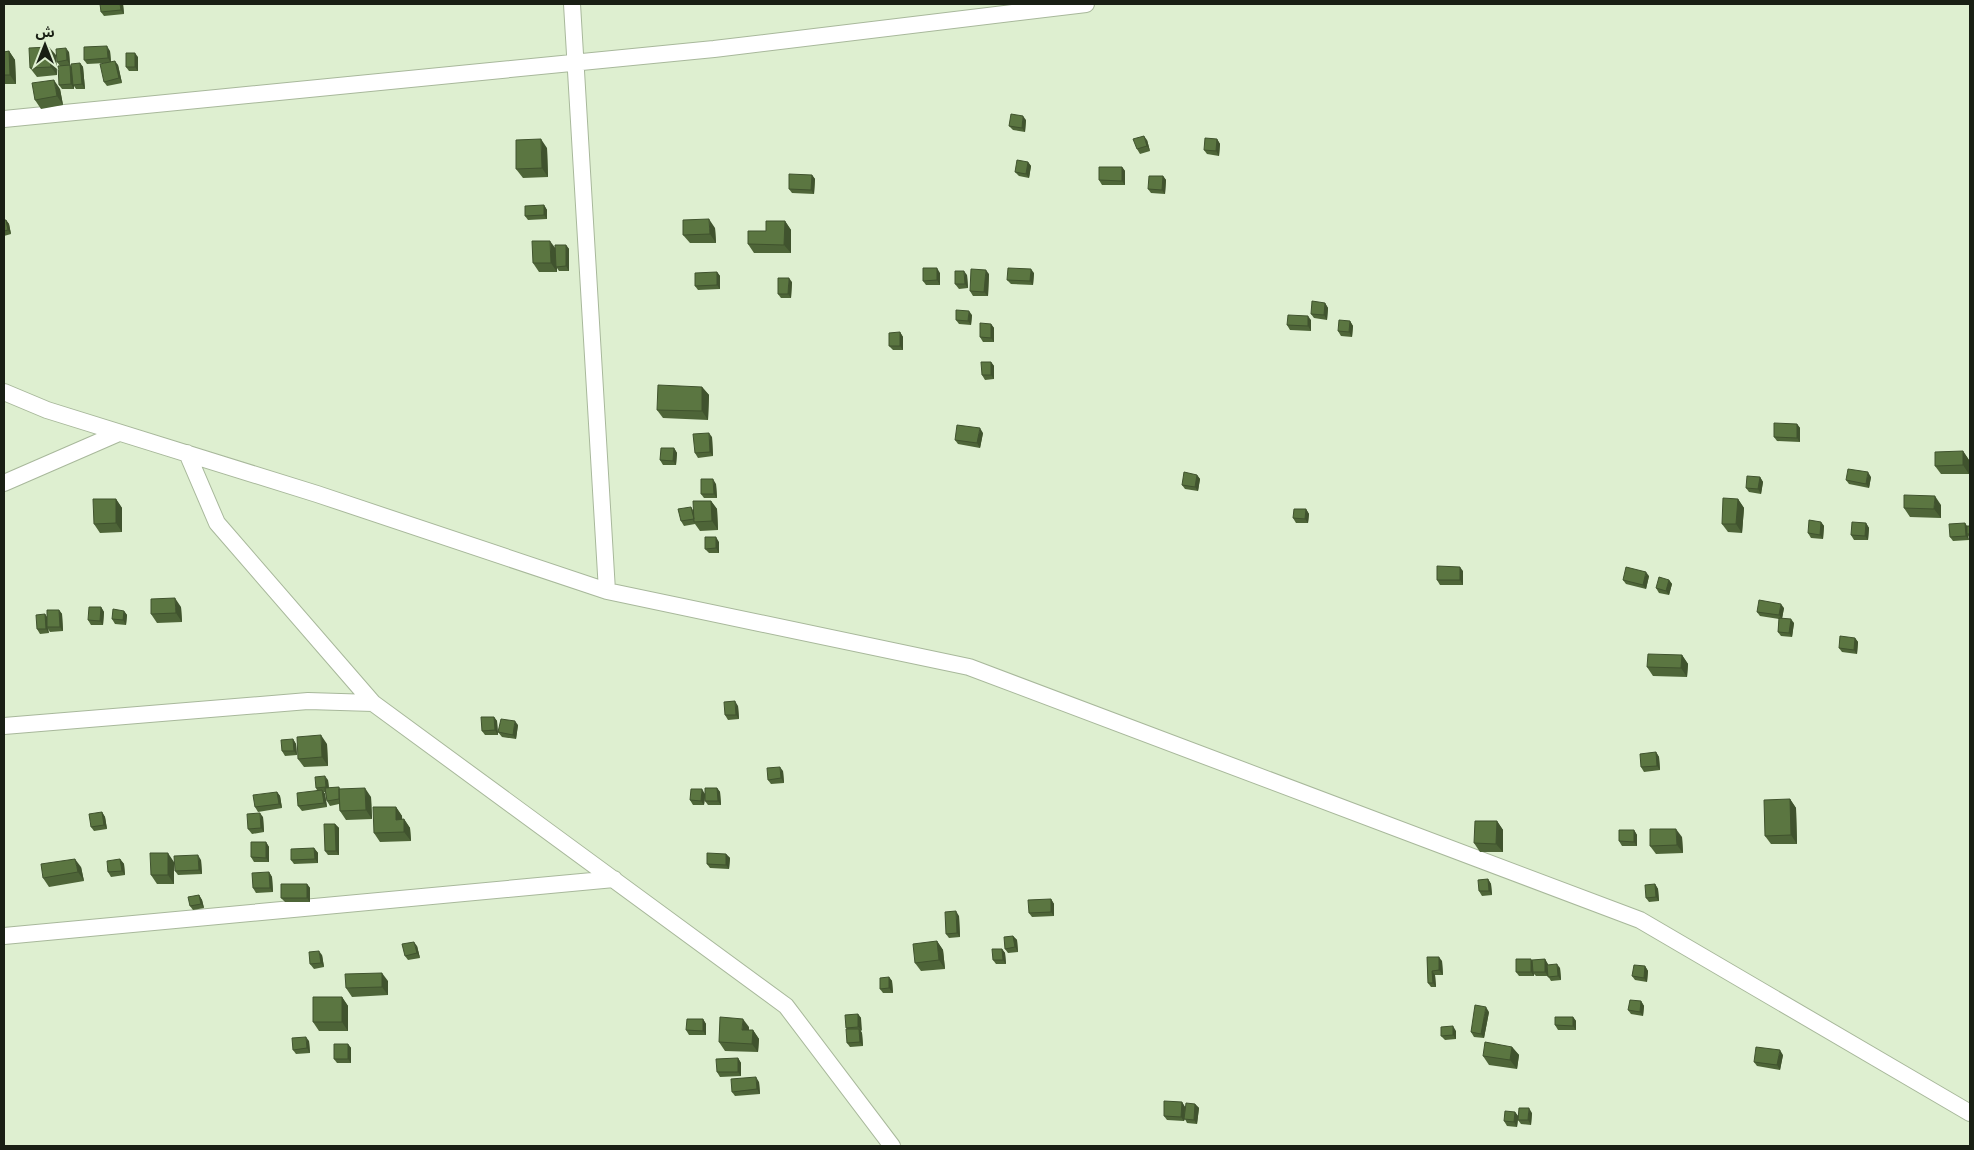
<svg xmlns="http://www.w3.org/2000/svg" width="1974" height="1150" font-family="'Fira Sans Condensed','Noto Sans Arabic',sans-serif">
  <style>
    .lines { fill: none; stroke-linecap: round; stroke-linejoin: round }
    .street-casing { stroke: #a8b89b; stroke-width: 18 }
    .street { stroke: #fff; stroke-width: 16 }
    .wall { fill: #4e6538 }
    .shaded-wall { fill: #40532e }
    .building { fill: #5b7641; stroke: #40532e }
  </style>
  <rect width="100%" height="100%" fill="#deefd0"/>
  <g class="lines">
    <defs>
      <path id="street" d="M572,4L607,591
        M4,119L714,49L1086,4
        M4,392L47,410L317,494L607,591L969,667L1640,920L1970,1113
        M187,453L217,523L373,703L786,1006L892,1146
        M4,483L119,433
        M4,726L308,701L373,703
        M4,936L614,879"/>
    </defs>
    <use href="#street" class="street-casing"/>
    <use href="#street" class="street"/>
  </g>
  <path class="wall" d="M123,4L124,14L104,16L101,12Z
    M9,51L15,60L16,84H4V52Z
    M110,51L111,62L118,65L122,83L107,86L104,82L106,63L87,64L84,60Z
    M69,52L70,65L61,66L70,65L71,67L80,63L83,67L85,89H76L74,86V89H62L59,85L60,66L57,62Z
    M56,55L57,75L37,77L30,68Z
    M138,57V71H129L126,67Z
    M60,89L63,105L41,109L35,100Z
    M1026,120L1025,132L1013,130L1009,126Z
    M1217,139L1220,144L1219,156L1207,154L1204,150Z
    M1147,140L1150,151L1140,154L1137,149Z
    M547,148L548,177L523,178L516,169Z
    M1028,162L1031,166L1029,178L1019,176L1015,172Z
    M1122,167L1125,171V185H1102L1099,180Z
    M812,175L815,179L814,194L792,193L789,189Z
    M1163,176L1166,180L1165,194L1151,193L1148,189Z
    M544,205L547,210V219L528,220L525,216Z
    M4,220H6L9,224L11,234L4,236Z
    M785,221L791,230V253H754L748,244L766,231Z
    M715,228L716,243H690L683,235Z
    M566,245L569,249V271H559L557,268V272H539L533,263L555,248Z
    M717,272L720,276V289L698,290L695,286Z
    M940,273V285H926L923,281Z
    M1034,273L1033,285L1011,284L1007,280Z
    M989,274L988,296H973L970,291Z
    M967,275L968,288L959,289L955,284Z
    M792,282L791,298H781L778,294Z
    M1325,303L1328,308L1327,320L1314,318L1311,314Z
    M972,315L971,325L959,324L956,320Z
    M1311,320V331L1290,330L1287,325Z
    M1350,321L1353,326L1352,337L1341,336L1338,331Z
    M991,324L994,328V342H983L980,337Z
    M900,332L903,337V350H893L889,346Z
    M991,362L994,366V379L985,380L982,375Z
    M702,387L709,395L708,420L663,418L657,410Z
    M1797,424L1800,428V442L1777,441L1774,437Z
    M983,433L980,448L958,444L955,440Z
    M712,437L713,456L698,458L695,453Z
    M674,448L677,453L676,465H663L660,460Z
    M1963,451L1969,460V474H1941L1935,466Z
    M1197,475L1200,479L1198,491L1185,489L1182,485Z
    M1760,477L1763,482L1761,494L1749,492L1746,488Z
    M1871,477L1869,488L1849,484L1846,480Z
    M716,484L717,498H704L701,494Z
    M116,499L122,508V532L100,533L94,524Z
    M1738,499L1744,508L1742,533L1728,532L1722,524Z
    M711,501L717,509L718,530L700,531L695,524L684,526L681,521L691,507L693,510Z
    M1941,505V518L1910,517L1904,508Z
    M1306,509L1309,514L1308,523H1296L1293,518Z
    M1821,522L1824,526L1823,539L1811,538L1808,533Z
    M1866,523L1869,528L1868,540H1854L1851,535Z
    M1965,523L1967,526H1970V538L1968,536L1969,540L1953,541L1950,537Z
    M719,542V553H709L705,549Z
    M1463,571V585H1440L1437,580Z
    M1649,576L1646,589L1626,584L1623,580Z
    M1669,580L1672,584L1669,595L1659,593L1656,588Z
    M101,607L104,612L103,625H91L88,620Z
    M181,607L182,622L157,623L151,614Z
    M1784,608L1782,618L1794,623L1792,637L1781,636L1778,632L1779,619L1760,616L1757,612Z
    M59,610L62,614L63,631L50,632L48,629L49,633L40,634L37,629L45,614L47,617Z
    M124,611L127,615L126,625L115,624L112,619Z
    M1855,638L1858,642L1857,654L1842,652L1839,648Z
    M1682,655L1688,664L1687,677L1653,676L1647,667Z
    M738,706L739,719L728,720L725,715Z
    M494,717L497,721L498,735H485L482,731Z
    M518,725L516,739L502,737L498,732Z
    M293,739L296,744L297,755L285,756L282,751Z
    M327,744L328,766L304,767L298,759Z
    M1656,752L1659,757L1660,770L1644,772L1641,767Z
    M783,771L784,783L771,784L768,780Z
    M328,780L329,788L339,787L340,789L371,797L372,819L346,820L340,811L339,804L330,806L327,801L325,792H324L325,794L327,807L302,811L298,806L317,790L316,788Z
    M717,788L720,792L721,805H708L705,801V798L704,805H693L690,800Z
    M277,792L280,796L282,808L258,812L255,807Z
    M1790,799L1796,808L1797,844H1771L1765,836Z
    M396,807L402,816V820L404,819L410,828L411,841L380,842L374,833Z
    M102,812L105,817L107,829L94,831L91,827Z
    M263,817L264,832L252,834L248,829Z
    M1497,821L1503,830V852H1480L1474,843Z
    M335,824L339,828V855H328L325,851Z
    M1634,830L1637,835V846H1622L1619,841Z
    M1682,837L1683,853L1656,854L1650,846Z
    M266,842L269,847V862H254L251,857Z
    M314,848L318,853V863L294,864L291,860Z
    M726,854L730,858L729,869L710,868L707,864Z
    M120,859L124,864L125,875L111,877L108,872Z
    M201,860L202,874L178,875L175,871Z
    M174,862V884H157L151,875Z
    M81,867L84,881L49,887L43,878Z
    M269,872L272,877L273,892L256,893L253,888Z
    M1488,879L1491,884L1492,895L1482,896L1479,891Z
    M307,884L310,888V902H285L281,898Z
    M1655,884L1658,889L1659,901L1649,902L1646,898Z
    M199,895L202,900L204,908L193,910L190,906Z
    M1051,899L1054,904V916L1032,917L1029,913Z
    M959,916L960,937L949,938L946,934Z
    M1013,936L1017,940L1018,952L1008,953L1005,949Z
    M937,941L943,950L945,969L921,971L915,963Z
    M417,946L420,958L408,960L405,956Z
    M1002,949L1005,953L1006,964H996L993,960Z
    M322,955L324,967L314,969L310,964Z
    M1427,957L1442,961L1443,975H1435L1436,987H1431L1428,983Z
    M1545,959L1548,965L1560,968L1561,980L1551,981L1548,976H1536L1534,974V976H1519L1516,972L1532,961Z
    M1645,966L1648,971L1647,982L1635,980L1632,976Z
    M889,977L892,981L893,993H883L880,989Z
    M388,981V995L352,997L346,988Z
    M342,997L348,1006V1031H319L313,1022Z
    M1641,1001L1644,1006L1643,1016L1631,1014L1628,1010Z
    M1489,1012L1484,1038L1474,1037L1471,1032Z
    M858,1014L861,1018V1031L862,1033L863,1046L850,1047L847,1043V1029L846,1028Z
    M1573,1017L1576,1021V1030H1558L1555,1025Z
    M703,1019L706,1024V1035H689L686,1030Z
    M749,1027V1030H753L759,1039L758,1052L725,1051L719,1042Z
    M1456,1031V1039L1445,1040L1441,1036Z
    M309,1041L310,1053L296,1054L293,1050Z
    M348,1044L351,1048V1063H337L334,1059Z
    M1512,1047L1519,1055L1517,1069L1489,1065L1483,1056Z
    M1783,1055L1780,1070L1757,1066L1754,1062Z
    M738,1058L741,1063V1076L720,1077L717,1072Z
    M759,1082L760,1094L735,1096L732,1092Z
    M1182,1102L1185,1107L1195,1104L1199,1108L1197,1124L1187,1123L1185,1119L1184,1121L1167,1120L1164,1116Z
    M1515,1112L1518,1116L1532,1113L1531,1125L1521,1124L1518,1120L1517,1127L1507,1126L1504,1121Z"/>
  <path class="shaded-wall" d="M120,4H123L124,14L121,10Z
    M107,46L110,51L111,63L108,58Z
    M49,47L56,55L57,75L51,67Z
    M66,48L69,52L70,65L67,60Z
    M9,51L15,60L16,84L10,75Z
    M135,53L138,57V71L135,67Z
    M115,61L118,65L122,83L119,78Z
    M80,63L83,67L85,89L82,84Z
    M70,65L73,70L74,89L71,84Z
    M54,80L60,89L63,105L57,96Z
    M1023,116L1026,120L1025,132L1022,128Z
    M1144,136L1147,140L1150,151L1147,146Z
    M541,139L547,148L548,177L542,168Z
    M1217,139L1220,144L1219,156L1216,151Z
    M1028,162L1031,166L1029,178L1026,174Z
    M1122,167L1125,171V185L1122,181Z
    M812,175L815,179L814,194L811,190Z
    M1163,176L1166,180L1165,194L1162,190Z
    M544,205L547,210V219L544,215Z
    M709,219L715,228L716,243L710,234Z
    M6,220L9,224L11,234L8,230Z
    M785,221L791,230V253L784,245Z
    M550,241L556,249V267L557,268V272L551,263Z
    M566,245L569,249V271L566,266Z
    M937,268L940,273V285L937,280Z
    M1031,269L1034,273L1033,285L1030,281Z
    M986,270L989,274L988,296L984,292Z
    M964,271L967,275L968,288L965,284Z
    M717,272L720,276V289L717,285Z
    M789,278L792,282L791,298L788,294Z
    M1325,303L1328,308L1327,320L1324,315Z
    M969,311L972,315L971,325L968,321Z
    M1308,316L1311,320V331L1308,326Z
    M1350,321L1353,326L1352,337L1349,332Z
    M991,324L994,328V342L991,338Z
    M900,332L903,337V350L900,346Z
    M991,362L994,366V379L991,375Z
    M702,387L709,395L708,420L702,411Z
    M1797,424L1800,428V442L1797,438Z
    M980,428L983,433L980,448L977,443Z
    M709,433L712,437L713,456L710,452Z
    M674,448L677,453L676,465L673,461Z
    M1963,451L1969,460V474L1963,465Z
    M1868,472L1871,477L1869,488L1866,484Z
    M1197,475L1200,479L1198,491L1195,487Z
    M1760,477L1763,482L1761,494L1758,489Z
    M713,479L716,484L717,498L714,494Z
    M1935,496L1941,505V518L1934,509Z
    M116,499L122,508V532L116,523Z
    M1738,499L1744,508L1742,533L1736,524Z
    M711,501L717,509L718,530L712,521Z
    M1306,509L1309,514L1308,523L1305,519Z
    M1821,522L1824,526L1823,539L1820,535Z
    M1866,523L1869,528L1868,540L1865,536Z
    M1965,523L1968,528L1967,534L1968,536L1969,540L1966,536Z
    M716,537L719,542V553L716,548Z
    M1460,567L1463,571V585L1460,580Z
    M1646,572L1649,576L1646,589L1643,585Z
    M1669,580L1672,584L1669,595L1666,591Z
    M175,598L181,607L182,622L176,613Z
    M1781,604L1784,608L1782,619L1779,615Z
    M101,607L104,612L103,625L100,621Z
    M59,610L62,614L63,631L60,627Z
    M124,611L127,615L126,625L123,620Z
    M45,614L48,619L47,627L48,629L49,633L46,629Z
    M1791,619L1794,623L1792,637L1789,633Z
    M1855,638L1858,642L1857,654L1854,650Z
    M1682,655L1688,664L1687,677L1681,668Z
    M735,701L738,706L739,719L736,715Z
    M494,717L497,721L498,735L495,730Z
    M515,721L518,725L516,739L513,735Z
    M321,735L327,744L328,766L322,757Z
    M293,739L296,744L297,755L294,751Z
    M1656,752L1659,757L1660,770L1657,766Z
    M780,767L783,771L784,783L781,778Z
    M325,776L328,780L329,791L326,787Z
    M365,788L371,797L372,819L366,810Z
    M717,788L720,792L721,805L718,801Z
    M702,789L705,794L704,805L701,801Z
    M322,790L325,794L327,807L324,803Z
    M277,792L280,796L282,808L279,804Z
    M1790,799L1796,808L1797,844L1791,835Z
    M396,807L402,816L403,829L396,820Z
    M102,812L105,817L107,829L104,825Z
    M260,813L263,817L264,832L261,828Z
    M404,819L410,828L411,841L404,832Z
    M1497,821L1503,830V852L1496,844Z
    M335,824L339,828V855L336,851Z
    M1676,829L1682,837L1683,853L1677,845Z
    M1634,830L1637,835V846L1634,842Z
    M266,842L269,847V862L266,858Z
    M314,848L318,853V863L315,859Z
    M168,853L174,862V884L168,875Z
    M726,854L730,858L729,869L726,865Z
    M198,855L201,860L202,874L199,870Z
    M75,859L81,867L84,881L78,872Z
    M120,859L124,864L125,875L122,871Z
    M269,872L272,877L273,892L270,888Z
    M1488,879L1491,884L1492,895L1489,891Z
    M307,884L310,888V902L307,898Z
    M1655,884L1658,889L1659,901L1656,897Z
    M199,895L202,900L204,908L201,904Z
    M1051,899L1054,904V916L1051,912Z
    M956,911L959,916L960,937L957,933Z
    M1013,936L1017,940L1018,952L1015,947Z
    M937,941L943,950L945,969L939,960Z
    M414,942L417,946L420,958L417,953Z
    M1002,949L1005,953L1006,964L1003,960Z
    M319,951L322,955L324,967L321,963Z
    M1439,957L1442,961L1443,975L1439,970Z
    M1531,959L1534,964L1533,972L1534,974V976L1531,972Z
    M1545,959L1548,964V976L1545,972Z
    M1557,964L1560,968L1561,980L1558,976Z
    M1645,966L1648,971L1647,982L1644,978Z
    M1432,971L1435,975L1436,987L1433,983Z
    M382,973L388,981V995L382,987Z
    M889,977L892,981L893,993L889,988Z
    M342,997L348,1006V1031L342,1022Z
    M1641,1001L1644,1006L1643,1016L1640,1012Z
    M1486,1007L1489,1012L1484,1038L1481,1034Z
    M858,1014L861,1018L862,1031L858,1027Z
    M1573,1017L1576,1021V1030L1573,1026Z
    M703,1019L706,1024V1035L703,1031Z
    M743,1019L749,1027L748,1039L742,1030Z
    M1453,1026L1456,1031V1039L1453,1035Z
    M859,1029L862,1033L863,1046L860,1042Z
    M753,1030L759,1039L758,1052L752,1044Z
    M306,1037L309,1041L310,1053L307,1048Z
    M348,1044L351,1048V1063L348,1059Z
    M1512,1047L1519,1055L1517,1069L1510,1060Z
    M1780,1050L1783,1055L1780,1070L1777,1065Z
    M738,1058L741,1063V1076L738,1072Z
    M756,1077L759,1082L760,1094L757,1089Z
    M1182,1102L1185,1107L1184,1121L1181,1117Z
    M1195,1104L1199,1108L1197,1124L1194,1120Z
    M1529,1108L1532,1113L1531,1125L1528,1120Z
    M1515,1112L1518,1116L1517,1127L1514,1122Z"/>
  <path class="building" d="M100,4H120L121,10L101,12Z
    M107,46L108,58L84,60V47Z
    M49,47L51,67L30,68L29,48Z
    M66,48L67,60L57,62L56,49Z
    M9,51L10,75H4V52Z
    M126,53H135V67H126Z
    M115,61L119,78L104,82L100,64Z
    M80,63L82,84L73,85L71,64Z
    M70,65L71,84L59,85L58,66Z
    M54,80L57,96L35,100L32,83Z
    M1011,114L1023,116L1022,128L1009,126Z
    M1144,136L1147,146L1137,149L1133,139Z
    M1205,138L1217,139L1216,151L1204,150Z
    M541,139L542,168L516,169V140Z
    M1017,160L1028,162L1026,174L1015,172Z
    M1099,167H1122V181L1099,180Z
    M789,174L812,175L811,190L789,189Z
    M1149,176H1163L1162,190L1148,189Z
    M544,205V215L525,216V206Z
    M709,219L710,234L683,235V220Z
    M4,220H6L8,230L4,231Z
    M766,221H785L784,245L748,244V231H766Z
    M532,241H550L551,263H533Z
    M555,245H566V266L556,267Z
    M923,268H937V280L923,281Z
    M1008,268L1031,269L1030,281L1007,280Z
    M971,269L986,270L984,292L970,291Z
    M955,271H964L965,284H955Z
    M717,272V285L695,286V273Z
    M778,278H789L788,294H778Z
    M1312,301L1325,303L1324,315L1311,314Z
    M956,310L969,311L968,321L956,320Z
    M1288,315L1308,316V326L1287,325Z
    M1339,320L1350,321L1349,332L1338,331Z
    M980,323L991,324V338L980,337Z
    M900,332V346H889V333Z
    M981,362H991V375H982Z
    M658,385L702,387V411L657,410Z
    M1774,423L1797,424V438L1774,437Z
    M957,425L980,428L977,443L955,440Z
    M709,433L710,452L695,453L693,434Z
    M661,448H674L673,461L660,460Z
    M1963,451V465L1935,466V452Z
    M1848,469L1868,472L1866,484L1846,480Z
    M1184,472L1197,475L1195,487L1182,485Z
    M1747,476L1760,477L1758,489L1746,488Z
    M701,479H713L714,494H701Z
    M1904,495L1935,496L1934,509L1904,508Z
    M1723,498L1738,499L1736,524H1722Z
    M93,499H116V523L94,524Z
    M693,501H711L712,521L694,522Z
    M691,507L694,519L681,521L678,509Z
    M1294,509H1306L1305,519L1293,518Z
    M1809,520L1821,522L1820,535L1808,533Z
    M1852,522L1866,523L1865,536L1851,535Z
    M1965,523L1966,536L1950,537L1949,524Z
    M1967,526H1970V534H1967Z
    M705,537H716V548L705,549Z
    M1437,566L1460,567V580H1437Z
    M1626,567L1646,572L1643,585L1623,580Z
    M1659,577L1669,580L1666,591L1656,588Z
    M175,598L176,613L151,614V599Z
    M1759,600L1781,604L1779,615L1757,612Z
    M89,607H101L100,621L88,620Z
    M113,609L124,611L123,620L112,619Z
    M47,610H59L60,627H47Z
    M45,614L46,629H37L36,615Z
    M1779,618L1791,619L1789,633L1778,632Z
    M1840,636L1855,638L1854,650L1839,648Z
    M1648,654L1682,655L1681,668L1647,667Z
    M735,701L736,715H725L724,702Z
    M481,717H494L495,730L482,731Z
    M501,719L515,721L513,735L498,732Z
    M321,735L322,757L298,759L297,737Z
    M293,739L294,751H282L281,740Z
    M1656,752L1657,766L1641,767L1640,754Z
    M780,767L781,778L768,780L767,768Z
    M325,776L326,787L316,788L315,777Z
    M339,787V799L327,801L325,788Z
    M365,788L366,810L340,811L339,789Z
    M705,788H717L718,801H705Z
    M691,789H702L701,801L690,800Z
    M322,790L324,803L298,806L297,793Z
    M277,792L279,804L255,807L253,795Z
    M1790,799L1791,835L1765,836L1764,800Z
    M373,807H396V820L404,819V832L374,833Z
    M102,812L104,825L91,827L89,814Z
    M260,813L261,828L248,829L247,814Z
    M1475,821H1497L1496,844L1474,843Z
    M324,824H335L336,851H325Z
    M1650,829H1676L1677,845L1650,846Z
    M1619,830H1634V842L1619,841Z
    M251,842H266V858L251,857Z
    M314,848L315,859L291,860V849Z
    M150,853H168V875H151Z
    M707,853L726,854V865L707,864Z
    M198,855L199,870L175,871L174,856Z
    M75,859L78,872L43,878L41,864Z
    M120,859L122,871L108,872L107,861Z
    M269,872L270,888H253L252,873Z
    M1488,879L1489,891H1479L1478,880Z
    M281,884H307V898H281Z
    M1655,884L1656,897L1646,898L1645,885Z
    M199,895L201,904L190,906L188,897Z
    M1051,899V912L1029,913L1028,900Z
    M956,911L957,933L946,934L945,912Z
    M1013,936L1015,947L1005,949L1004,937Z
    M937,941L939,960L915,963L913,944Z
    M414,942L417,953L405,956L402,944Z
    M992,949H1002L1003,960H993Z
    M319,951L321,963L310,964L309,952Z
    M1427,957H1439V970L1432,971L1433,983H1428Z
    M1516,959H1531V972H1516Z
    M1545,959V972H1533L1532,960Z
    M1557,964L1558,976L1548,977L1547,965Z
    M1634,965L1645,966L1644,978L1632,976Z
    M382,973V987L346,988L345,974Z
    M889,977V988L880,989V978Z
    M313,997H342V1022H313Z
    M1630,1000L1641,1001L1640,1012L1628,1010Z
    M1475,1005L1486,1007L1481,1034L1471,1032Z
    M858,1014V1027L846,1028L845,1015Z
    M720,1017L743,1019L742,1030H753L752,1044L719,1042Z
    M1555,1017H1573V1026L1555,1025Z
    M687,1019H703V1031L686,1030Z
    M1453,1026V1035L1441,1036V1027Z
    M846,1029H859L860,1042L847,1043Z
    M306,1037L307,1048L293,1050L292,1038Z
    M1485,1042L1512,1047L1510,1060L1483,1056Z
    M334,1044H348V1059H334Z
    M1756,1047L1780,1050L1777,1065L1754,1062Z
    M738,1058V1072H717L716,1059Z
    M756,1077L757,1089L732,1092L731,1079Z
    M1164,1101L1182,1102L1181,1117L1164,1116Z
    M1186,1103L1195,1104L1194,1120L1184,1119Z
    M1519,1108H1529L1528,1120H1518Z
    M1505,1111L1515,1112L1514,1122L1504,1121Z"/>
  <rect width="1974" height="1150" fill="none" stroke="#191f14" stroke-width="10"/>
  <g transform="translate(45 45)" stroke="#deefd0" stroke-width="4" paint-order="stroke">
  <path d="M0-4L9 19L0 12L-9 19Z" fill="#191f14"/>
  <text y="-8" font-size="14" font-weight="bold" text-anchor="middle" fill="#191f14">ش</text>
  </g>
</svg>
